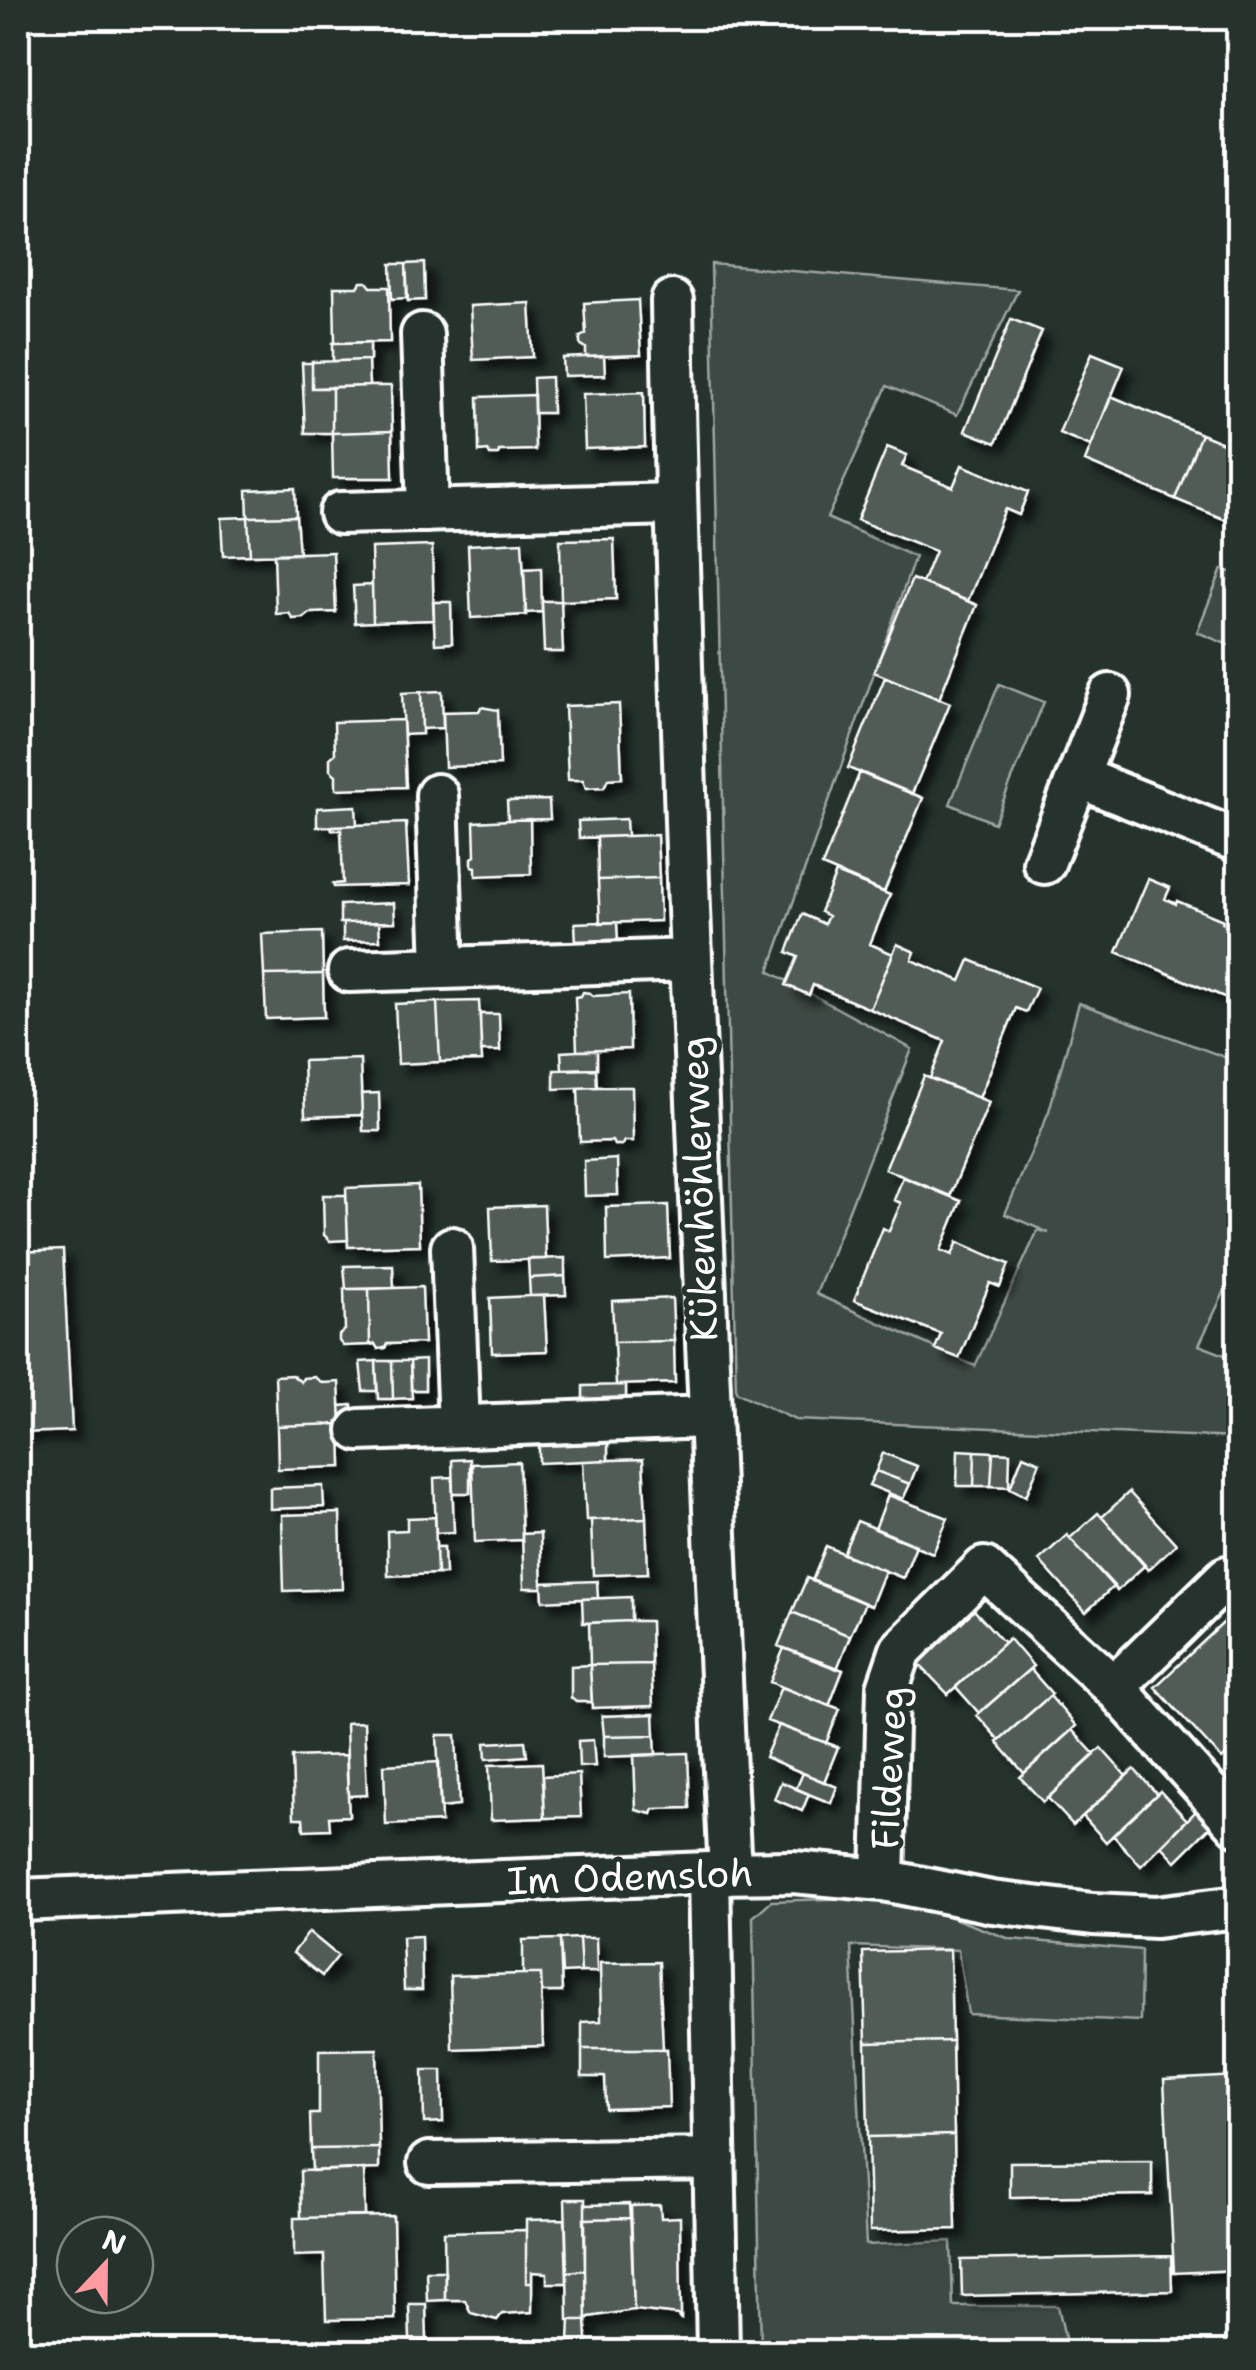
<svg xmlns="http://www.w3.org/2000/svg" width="1256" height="2370" font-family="'Shantell Sans',sans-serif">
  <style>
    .green { fill: #3e4944; stroke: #9ea4a2; stroke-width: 2.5 }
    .building { fill: #515c57; stroke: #fff; stroke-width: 2.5; filter: url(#shadow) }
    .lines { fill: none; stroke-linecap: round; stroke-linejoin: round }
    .minor-casing { stroke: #fff; stroke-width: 48 }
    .minor { stroke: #26332d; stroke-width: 40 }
    .labels { text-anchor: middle; stroke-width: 10; stroke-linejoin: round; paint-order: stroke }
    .street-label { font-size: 38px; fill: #fff; stroke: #26332d }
  </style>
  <defs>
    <filter id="shadow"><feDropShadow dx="9" dy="9" stdDeviation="5" flood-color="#0009"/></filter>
  </defs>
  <rect width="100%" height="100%" fill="#26332d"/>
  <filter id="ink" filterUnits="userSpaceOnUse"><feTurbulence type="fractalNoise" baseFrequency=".01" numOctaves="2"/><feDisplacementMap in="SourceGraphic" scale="20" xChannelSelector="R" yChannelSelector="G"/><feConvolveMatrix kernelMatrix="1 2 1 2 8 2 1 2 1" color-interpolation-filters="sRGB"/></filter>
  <g filter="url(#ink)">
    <path class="green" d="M711,264L1018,290L957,415L887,386L827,518L915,557L769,971L912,1049L816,1294L975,1366L1038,1230L1049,1233L1005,1214L1049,1111L1079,1003L1238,1062V1263L1199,1345L1238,1360V1438L795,1420L736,1392Z
      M1222,569L1238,575V649L1197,632Z
      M999,684L1044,702L994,823L950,804Z
      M883,1897L934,1911L1010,1939L1141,1950L1140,2021L968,2014L958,1950L851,1946L866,2245L951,2241L953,2306H1058L1067,2347L886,2352H761L753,1917L771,1901Z"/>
    <path class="building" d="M424,263L425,300L408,301L406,264Z
      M391,264H406L407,298L392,299Z
      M361,282H367L371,287H389L390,342L335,343L334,287H358Z
      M638,300L641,355L586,357V348L580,344V337L586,334L584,303Z
      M530,303L533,357L473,360L470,306Z
      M1011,319L1042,331L996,443L965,431Z
      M370,342V360L333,361V343Z
      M1092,353L1124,366L1091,446L1059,433Z
      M604,356L605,375L564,376L563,358Z
      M368,360L369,386L312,388V362Z
      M302,363H312V388H332V433H305Z
      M551,377L552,413H534L533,378Z
      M369,386H391L392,431L332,433V387Z
      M644,392L645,447L585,449L583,394Z
      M534,395L535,450L499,451L498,455H490L488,451L479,452L478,397Z
      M1111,396L1201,434L1175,499L1085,461Z
      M392,431L393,478H333L332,433Z
      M1201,434L1238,449V525L1175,499Z
      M887,447L907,455L902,466L953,487L962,465L1028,492L1019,515L1005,509L968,601L922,583L935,551L857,520Z
      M295,488L296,516L248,517L247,490Z
      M296,516L299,554L250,555L248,517Z
      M248,517L250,555L223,556L221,518Z
      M614,539L616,599L561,601L560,540Z
      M522,542L526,615L471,618L468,545Z
      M432,546L434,620L373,622L371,548Z
      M333,552L336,612L310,613L304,618L293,619L289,613L276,614L274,554Z
      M541,568L542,612L526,613L524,569Z
      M912,579L977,605L939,699L874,672Z
      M372,585L373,622L355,623L353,586Z
      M542,601H561L563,652H544Z
      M433,602H451L452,643L435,644Z
      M885,677L950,703L912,794L848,768Z
      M442,691L443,728L422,729L421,692Z
      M421,692L422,734L404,735L402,693Z
      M619,704L622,778L608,779L604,787L586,788L583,780H568L565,706Z
      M481,707L498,710L500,765L445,767L443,712L479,711Z
      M403,720L406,787L336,789V775L330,770V758L335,754L334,722Z
      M860,772L923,798L884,892L822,866Z
      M549,800L550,819L508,820L507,801Z
      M356,806L357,825L317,827V808Z
      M530,819L531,874L476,876V867L472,866V858L475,856L474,822Z
      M626,819L627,836L579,838L578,821Z
      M406,823L409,885L334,887L333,884L343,883L341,830H332V826Z
      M657,835L659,878L598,880L597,837Z
      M836,873L890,895L870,944L893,954L870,1009L813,985L809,995L786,985L798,957L787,952L802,914L824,924L828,916L820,912Z
      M659,878L660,921L600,923L598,880Z
      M1148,879L1170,888L1165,899L1176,904L1177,901L1223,920L1222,923L1233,927L1238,917V976L1229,999L1117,952Z
      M394,903L395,922L340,923V905Z
      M379,922L380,940L343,941V923Z
      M600,922L617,923L618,942L576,944L575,923Z
      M322,932L323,974L264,975L262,934Z
      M897,944L915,952L912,960L961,981L970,960L1037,988L1026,1012L1016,1008L979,1098L930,1078L945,1041L870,1009Z
      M323,974L324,1017L266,1019L264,975Z
      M583,992L590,993L593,996L629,994L630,1049L577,1051L575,997L581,996Z
      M479,1001L482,1061L440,1062L437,1002Z
      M437,1002L440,1062L398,1064L395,1004Z
      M480,1014H499L500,1051H481Z
      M577,1051H597V1068L562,1069L561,1052Z
      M360,1059L362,1115L305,1117L303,1061Z
      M596,1069L597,1087L554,1089V1070Z
      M924,1076L989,1102L950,1196L885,1169Z
      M597,1087H632L633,1141H624L622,1145H614L612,1141L580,1142L578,1088Z
      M379,1093L380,1131H363L361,1094Z
      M617,1159L618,1195L585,1196L584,1161Z
      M903,1177L961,1201L941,1250L952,1255L958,1242L1009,1264L1000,1287L990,1283L959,1358L935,1349L941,1334L854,1300L883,1228L889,1231L901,1203L894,1200Z
      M418,1185L420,1245L348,1247L346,1188Z
      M323,1195H346L348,1240L330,1241L324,1235Z
      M544,1205L546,1259L492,1261L490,1207Z
      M668,1205L670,1258L607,1261L606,1207Z
      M63,1250L72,1431L18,1433V1252Z
      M565,1258V1276L529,1278L528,1259Z
      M393,1265L394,1288L346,1289L344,1266Z
      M565,1276L566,1295L530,1296L529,1278Z
      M422,1287L424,1343L387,1344L385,1348L378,1349L375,1344L370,1345L369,1289Z
      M344,1289H369L370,1345L343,1346L339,1341V1335L345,1330Z
      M530,1296H544L547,1351L492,1353L490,1298Z
      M672,1298L674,1341L614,1342L612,1301Z
      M674,1341L675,1383L616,1385L614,1342Z
      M425,1360V1390H411L410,1361Z
      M376,1361H392L393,1399H378Z
      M376,1361L377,1391H363L360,1362Z
      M392,1361H410L412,1398L393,1399Z
      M292,1375L301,1382L303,1378L314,1377L323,1383L339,1382L341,1424L277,1426L275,1376Z
      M626,1385V1401L583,1402V1386Z
      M352,1405V1415L341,1416L340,1406Z
      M341,1424L342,1467L278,1469L277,1426Z
      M608,1443V1460L539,1463V1445Z
      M958,1450L975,1451L974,1486H957Z
      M975,1451L993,1452L991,1486H974Z
      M993,1452L1010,1453L1009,1487L991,1486Z
      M883,1453L917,1466L910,1484L876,1471Z
      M1023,1455L1040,1462L1026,1496L1010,1488Z
      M470,1459V1493H453L452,1460Z
      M643,1459L646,1518L586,1520L583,1461Z
      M519,1462L522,1540L475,1542L472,1464Z
      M876,1471L910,1484L903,1499L869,1485Z
      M452,1477L454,1532L436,1533L434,1478Z
      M323,1486L324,1507L270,1509V1488Z
      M1129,1492L1176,1544L1148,1570L1102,1517Z
      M888,1495L948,1518L933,1553L875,1529Z
      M340,1513L342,1589L284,1591L282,1515Z
      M1098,1513L1145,1565L1117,1591L1070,1538Z
      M435,1517L437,1574L388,1576L387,1531L407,1530V1518Z
      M646,1518L648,1573L593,1575L591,1520Z
      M857,1521L916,1545L903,1578L843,1554Z
      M540,1533L542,1588H524L522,1534Z
      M1067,1535L1114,1586L1086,1612L1039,1560Z
      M826,1546L885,1571L871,1606L812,1581Z
      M436,1547H444L445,1574H437Z
      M807,1578L865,1603L850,1636L792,1612Z
      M597,1581L598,1598L543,1601L542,1583Z
      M631,1597V1621L583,1623L582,1599Z
      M1238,1609V1743L1222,1759L1155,1687Z
      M974,1610L1004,1643L948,1694L917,1662Z
      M792,1612L850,1636L837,1669L778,1646Z
      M631,1621H650L651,1664L590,1665L589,1623Z
      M1009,1638L1033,1666L979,1713L956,1687Z
      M784,1648L843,1670L829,1706L770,1682Z
      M651,1664L653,1706L592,1708L590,1665Z
      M590,1665L592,1702H576L571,1698V1666Z
      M1030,1669L1052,1694L999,1740L977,1715Z
      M781,1687L840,1709L826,1743L767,1721Z
      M1050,1696L1076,1726L1024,1773L997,1742Z
      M654,1714L655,1735L604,1736L602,1716Z
      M364,1722L367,1795L348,1796L346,1723Z
      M779,1725L838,1747L824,1782L765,1757Z
      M1072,1730L1095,1755L1043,1802L1020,1777Z
      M437,1735H456L459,1806L440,1808Z
      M655,1735L656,1755L604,1757V1736Z
      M593,1740L595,1766L579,1767L578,1741Z
      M525,1741L527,1756L486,1759L485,1743Z
      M1101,1748L1126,1776L1073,1825L1048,1798Z
      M688,1753L690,1808L654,1809L652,1814L636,1810L634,1755Z
      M346,1755L349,1816L329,1817L330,1829L304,1830L303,1818H294L292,1757Z
      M439,1762L441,1822L386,1825L384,1765Z
      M542,1763L545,1818L491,1820L489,1765Z
      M1134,1769L1157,1794L1106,1842L1083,1816Z
      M803,1773L837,1787L831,1803L796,1789Z
      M579,1774L581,1817L545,1818L543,1776Z
      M781,1782L809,1794L802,1811L774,1799Z
      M1160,1791L1187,1820L1141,1866L1113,1835Z
      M1197,1810L1212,1825L1176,1861L1162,1846Z
      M309,1932L338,1956L322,1976L293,1953Z
      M421,1936L422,1990H404L402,1937Z
      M579,1938H596L597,1972H581Z
      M579,1938L581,1972L562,1973L560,1939Z
      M560,1939L562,1992H542L541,1974H523V1940Z
      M950,1950L952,2041L866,2043L863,1952Z
      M659,1962L663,2049H582V2022L601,2021L600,1963Z
      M523,1974H541L543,2046L452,2049L450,1976Z
      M952,2041L954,2135L868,2137L866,2043Z
      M377,2049L379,2148L311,2149L310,2114H319V2050Z
      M582,2049H667L669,2107L606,2109L605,2077H582Z
      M423,2070H442L443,2122L424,2123Z
      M1238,2076V2270L1174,2273L1164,2080Z
      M954,2135L956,2229L870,2231L868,2137Z
      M379,2148V2169L312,2171L311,2149Z
      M1152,2161V2195L1010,2197V2162Z
      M364,2169L365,2216L301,2218L300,2171Z
      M565,2199H585V2270L567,2272Z
      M629,2204L630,2218L585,2219V2205Z
      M660,2205L661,2218L680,2217L681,2319L679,2318L678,2315L634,2310L631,2206Z
      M630,2206L634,2310L589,2317L586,2320L584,2219L630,2218Z
      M393,2216L395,2319L326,2320L324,2255L294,2256V2218Z
      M565,2219L567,2283H547V2273L532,2272V2283H526V2220Z
      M526,2230V2283H532V2312L502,2314L497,2320L471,2313L465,2300H445L444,2232Z
      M1171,2256L1172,2291L962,2296L961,2260Z
      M585,2270L586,2320H568L567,2272Z
      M426,2271H445V2300L427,2301Z
      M409,2304H426L427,2341L410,2340Z
      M570,2320H586L587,2340L569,2341Z"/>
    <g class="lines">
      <defs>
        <path id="minor" d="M672,301C675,504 682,707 689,909C701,1231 714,1552 730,1873
          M422,334L428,511
          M340,513L675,504
          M1078,777L1238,841
          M437,795L443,968
          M1044,863L1110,695
          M349,971L691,960
          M452,1248L459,1426
          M359,1430L708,1417
          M1114,1687L1227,1577
          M709,1873L718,2352
          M883,1880L888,1688L901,1650L984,1568L1114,1687L1238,1825
          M18,1900L709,1873L793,1872L883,1880L992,1902L1093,1914L1156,1917L1238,1907
          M429,2163L715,2159"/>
      </defs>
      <use href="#minor" class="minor-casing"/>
      <use href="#minor" class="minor"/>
    </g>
  </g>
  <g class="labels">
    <g class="street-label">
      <text transform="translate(699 1189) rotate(-92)" y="13">Kükenhöhlerweg</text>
      <text transform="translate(889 1768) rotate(-87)" y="13">Fildeweg</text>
      <text transform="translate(630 1877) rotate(-2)" y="13">Im Odemsloh</text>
    </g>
  </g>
  <rect width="1256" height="2370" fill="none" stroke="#26332d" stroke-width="60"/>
  <rect x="30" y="30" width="1196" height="2310" fill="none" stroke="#fff" stroke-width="4" filter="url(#ink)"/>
  <g transform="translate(105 2265) rotate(22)"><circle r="48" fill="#26332d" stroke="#7d8581" stroke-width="2.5"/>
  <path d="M0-8L18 38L0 25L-18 38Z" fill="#ff9aa2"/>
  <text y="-15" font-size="28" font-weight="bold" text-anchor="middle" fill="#ffffff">N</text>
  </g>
</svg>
